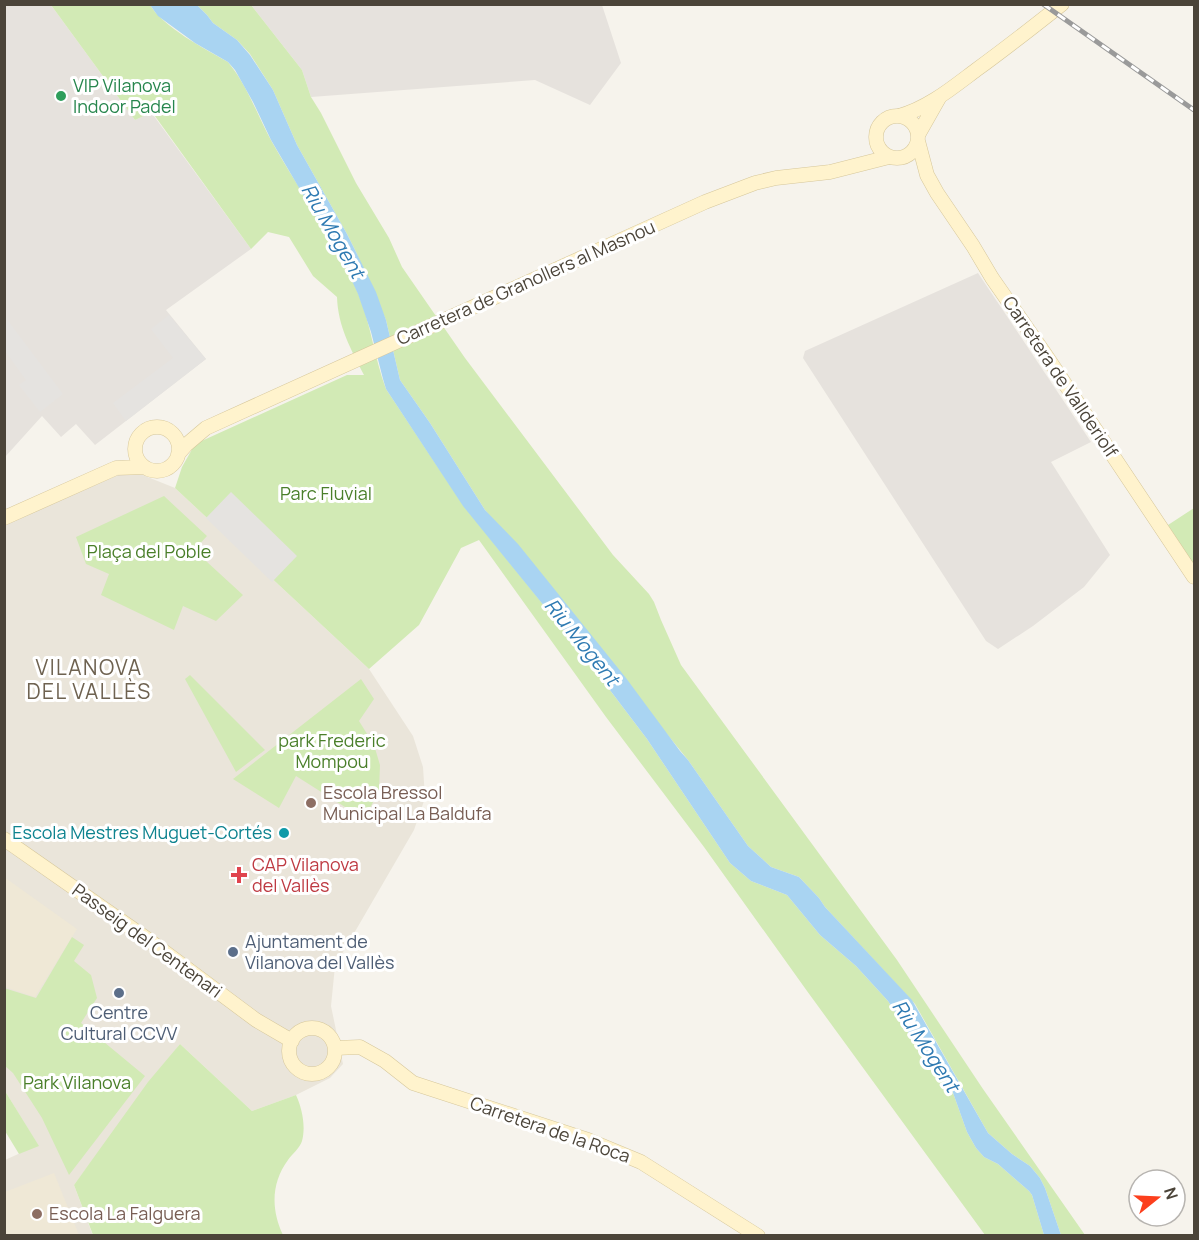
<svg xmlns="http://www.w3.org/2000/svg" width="1199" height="1240" font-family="Manrope,sans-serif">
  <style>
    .residential { fill: #eae5da }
    .industrial { fill: #e6e2dd }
    .education { fill: #efe8d6 }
    .green { fill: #d2eab5 }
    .parking { fill: #e5e3e0 }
    .water { fill: #a9d4f2 }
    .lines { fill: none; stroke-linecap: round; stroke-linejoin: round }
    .secondary-casing { stroke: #d6c79b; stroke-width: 15 }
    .secondary { stroke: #fff3cd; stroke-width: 14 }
    .rail-casing { stroke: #9a9a9a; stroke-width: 5 }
    .rail { stroke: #fff; stroke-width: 3; stroke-dasharray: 9; stroke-linecap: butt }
    .leisure-dot { fill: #2e9e5b; stroke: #fff; stroke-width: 2 }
    .education-dot { fill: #8d6e63; stroke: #fff; stroke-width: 2 }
    .culture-dot { fill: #0f9aa8; stroke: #fff; stroke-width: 2 }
    .health-dot { fill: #e0444e; stroke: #fff; stroke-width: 2 }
    .service-dot { fill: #5c6f8a; stroke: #fff; stroke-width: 2 }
    .labels { text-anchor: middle; stroke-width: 6; stroke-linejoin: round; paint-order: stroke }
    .leisure-label { font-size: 18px; fill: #27864d; stroke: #fff; text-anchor: start }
    .street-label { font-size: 18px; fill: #4b4439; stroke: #fff }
    .park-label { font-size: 18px; fill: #4a7f2a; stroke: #fff }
    .education-label { font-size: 18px; fill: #785e54; stroke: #fff; text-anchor: start }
    .culture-label { font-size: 18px; fill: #0d838f; stroke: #fff; text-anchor: end }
    .health-label { font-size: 18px; fill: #be3a42; stroke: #fff; text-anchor: start }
    .service-label { font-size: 18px; fill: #4e5e75; stroke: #fff; text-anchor: start }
    .water-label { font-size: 20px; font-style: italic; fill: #2e7ab2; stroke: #fff }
    .quarter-label { font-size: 21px; letter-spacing: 1.5px; fill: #6e6250; stroke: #fff }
  </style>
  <rect width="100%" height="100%" fill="#f6f3ec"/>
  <path class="residential" d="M130,470L175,488L369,669L413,736L423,767L425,798L414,830L335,966L331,1006L343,1064L330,1078L296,1095L252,1111L180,1044L74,1185L93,1236L5,1235V1160L38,1145L5,1091V524Z"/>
  <path class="industrial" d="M5,5H51L135,120L151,112L251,249L166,310L206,359L95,445L76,424L61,437L42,416L5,457Z
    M251,5H602L621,63L590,105L535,80L311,97L302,70Z
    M978,273L1091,442L1051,462L1110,555L1084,587L1033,626L998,649L986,641L803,358L805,351Z"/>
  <path class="education" d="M4,877L77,929L35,997L5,987Z
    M54,1173L79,1235H5V1192Z"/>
  <path class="green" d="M51,5H150C163,27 205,49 228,62L231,66C249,89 258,117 272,142C300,192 335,239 358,293C371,324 374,357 386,389L463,505L575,644L647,739L730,863L751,881L787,895L820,935L856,966L888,1001L922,1054L939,1072L952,1090L967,1132L976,1148L984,1157L998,1164L1029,1191L1032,1195L1044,1235H985L807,991L704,847L606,717L479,540L461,548L419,625L369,669L175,488L182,467L195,444L347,375H364C351,349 338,327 337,297L313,276L289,237L268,232L251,249L152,112L135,120Z
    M197,5H251L302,70L311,97L321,113L356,183L389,238L402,267L465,358L613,555L649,594L654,602L661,620L681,665L897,960L983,1089L1085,1235H1061L1045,1188L1040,1178L1030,1166L1012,1154L988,1133L915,1004L825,907L819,898L799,877L771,867L748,846L688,760L485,510L430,423L400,380L386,320L356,252L347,234L297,145L273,90L250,54L237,40L213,23L207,15Z
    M164,496L207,536L194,550L243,595L216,621L183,606L174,630L101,595L109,574L86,564L76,537Z
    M1194,508V566L1168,525Z
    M190,675L265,750L236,772L185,679Z
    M361,679L374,699L359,721L374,745L380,765L379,791L364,819L296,776L279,808L233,779Z
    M72,937L84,945L74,961L91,975L97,998L81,1023L145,1076L69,1175L42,1118L13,1073L5,1066L4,988L36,998Z
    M180,1044L252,1111L296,1095C302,1108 306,1126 302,1141C300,1148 292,1154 288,1160C271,1183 271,1210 283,1235H93L74,1185L148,1082Z
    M5,1091L39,1146L19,1154L5,1131Z"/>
  <path class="parking" d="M169,315L206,359L126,421L113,403L173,358L151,329Z
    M6,318L63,394L40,412L19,385L26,380L5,351L4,319Z
    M231,492L297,556L272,582L206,518Z"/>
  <path class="water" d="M150,5H197L207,15L213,23L237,40L250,55L273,90L297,145L347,234L376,292L386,320L400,380L430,423L485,510L518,544L626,678L680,751L688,760L748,846L771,867L799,877L819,898L825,907L912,1000L988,1133L1012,1154L1030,1166L1040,1178L1045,1188L1061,1235H1044L1032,1195L1029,1191L998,1164L984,1157L976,1148L967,1132L952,1090L939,1072L922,1054L888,1001L856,966L820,935L787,895L751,881L730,863L647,739L575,644L463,506L386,389L383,379L371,332L358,294L346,268L271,140L253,102L235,70L228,62L195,43L158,16Z"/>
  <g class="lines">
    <defs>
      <path id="secondary" d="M899,116C928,108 952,88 976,70C1005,49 1033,27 1062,4
        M876 137a21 21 0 1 1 42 0a21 21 0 1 1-42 0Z
        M918,135L939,98
        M918,141L927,175L937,193L973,246L992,278L1045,354L1194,577
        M135 449a22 22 0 1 1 44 0a22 22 0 1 1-44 0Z
        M178,454L186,445L206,428L705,202L755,183L776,178L830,172L889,157
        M4,518L116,468L144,467
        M4,839L150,941L256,1020L292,1041
        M289 1051a23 23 0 1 1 46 0a23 23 0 1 1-46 0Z
        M335,1048L360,1047L385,1061L413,1083L588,1140L641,1162L758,1236"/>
    </defs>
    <use href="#secondary" class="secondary-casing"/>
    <use href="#secondary" class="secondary"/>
    <defs>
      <path id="rail" d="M1043,4L1194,110"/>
    </defs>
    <use href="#rail" class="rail-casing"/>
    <use href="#rail" class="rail"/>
  </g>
  <circle class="leisure-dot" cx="61" cy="96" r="6"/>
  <g class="education-dot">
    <circle cx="311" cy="803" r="6"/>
    <circle cx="37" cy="1214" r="6"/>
  </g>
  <circle class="culture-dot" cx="284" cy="833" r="6"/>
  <path class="health-dot" d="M236 866h6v6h6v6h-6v6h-6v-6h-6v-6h6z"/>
  <g class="service-dot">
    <circle cx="233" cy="952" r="6"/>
    <circle cx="119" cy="993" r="6"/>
  </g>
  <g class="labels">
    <g class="leisure-label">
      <text x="73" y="92">VIP Vilanova<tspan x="73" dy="21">Indoor Padel</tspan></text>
    </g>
    <g class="street-label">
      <text transform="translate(526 283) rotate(-24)" y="6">Carretera de Granollers al Masnou</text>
      <text transform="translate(1060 377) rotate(56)" y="6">Carretera de Vallderiolf</text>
      <text transform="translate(147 941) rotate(36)" y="6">Passeig del Centenari</text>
      <text transform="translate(550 1130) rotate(19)" y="6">Carretera de la Roca</text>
    </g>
    <g class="park-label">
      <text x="326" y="500">Parc Fluvial</text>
      <text x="149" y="558">Plaça del Poble</text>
      <text x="332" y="747">park Frederic<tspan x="332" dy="21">Mompou</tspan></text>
      <text x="77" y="1089">Park Vilanova</text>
    </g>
    <g class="education-label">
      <text x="323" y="799">Escola Bressol<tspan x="323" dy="21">Municipal La Baldufa</tspan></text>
      <text x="49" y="1220">Escola La Falguera</text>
    </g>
    <g class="culture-label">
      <text x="272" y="839">Escola Mestres Muguet-Cortés</text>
    </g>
    <g class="health-label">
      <text x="252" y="871">CAP Vilanova<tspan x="252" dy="21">del Vallès</tspan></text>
    </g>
    <g class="service-label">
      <text x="245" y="948">Ajuntament de<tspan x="245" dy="21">Vilanova del Vallès</tspan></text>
      <text x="119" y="1019" text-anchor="middle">Centre<tspan x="119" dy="21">Cultural CCVV</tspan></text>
    </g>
    <g class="water-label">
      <text transform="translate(333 231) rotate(60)" y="7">Riu Mogent</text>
      <text transform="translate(582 642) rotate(51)" y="7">Riu Mogent</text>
      <text transform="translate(926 1046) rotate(57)" y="7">Riu Mogent</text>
    </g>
    <g class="quarter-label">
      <text x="89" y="675">VILANOVA<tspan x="89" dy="24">DEL VALLÈS</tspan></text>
    </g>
  </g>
  <rect width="1199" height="1240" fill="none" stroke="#4b4439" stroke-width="12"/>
  <g transform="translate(1157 1198) rotate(72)"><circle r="28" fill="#ffffff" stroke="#b7b4b0" stroke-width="1.5"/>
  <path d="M0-4.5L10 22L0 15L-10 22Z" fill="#fc3f1d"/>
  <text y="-9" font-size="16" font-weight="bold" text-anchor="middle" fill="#4b4439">N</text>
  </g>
</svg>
